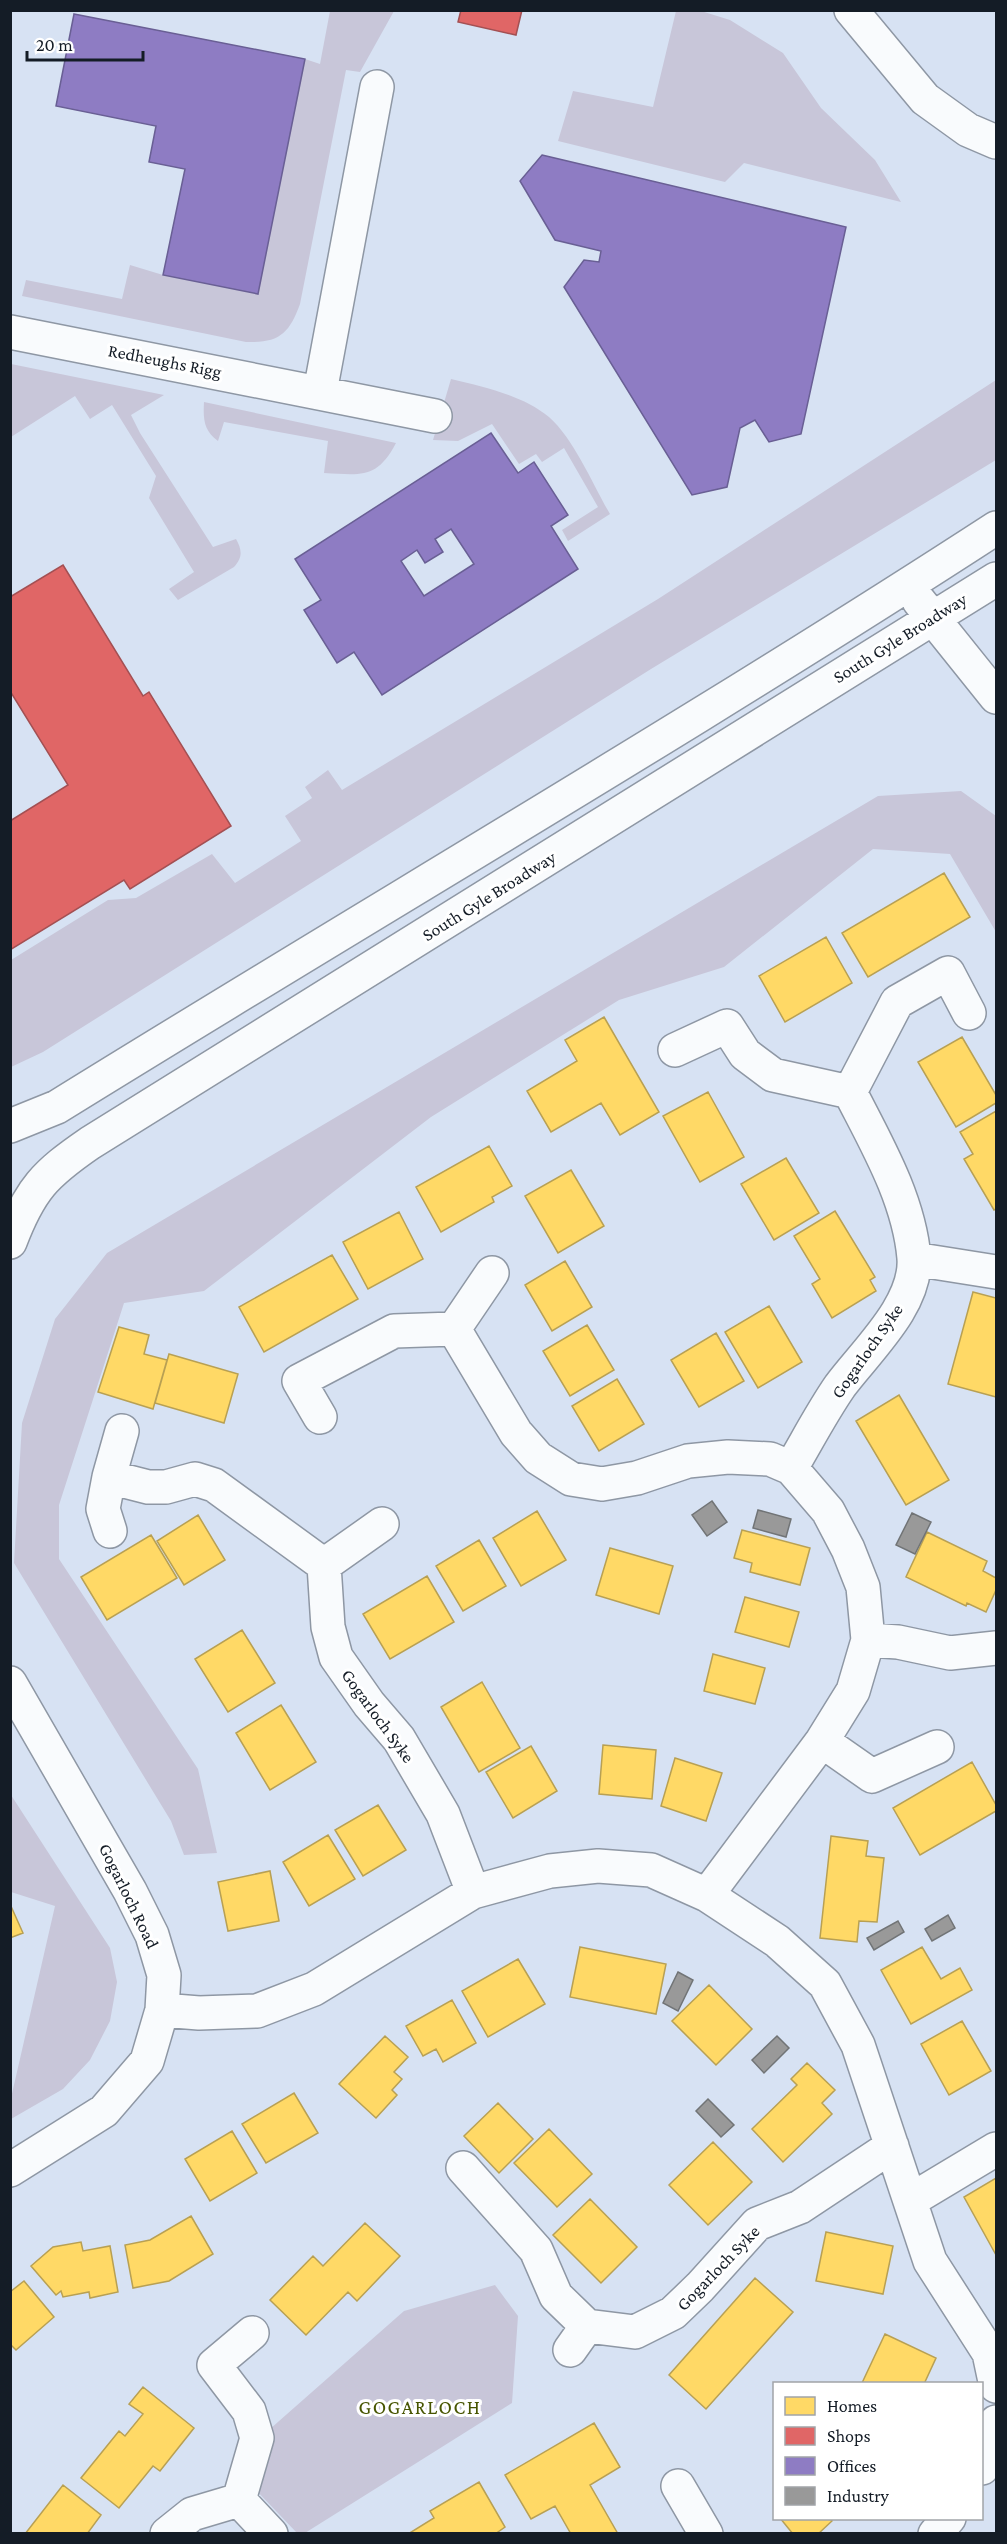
<svg xmlns="http://www.w3.org/2000/svg" width="1007" height="2544" font-family="'Crimson Pro',serif">
  <style>
    .green { fill: #c8c6d9 }
    .homes { fill: #ffd966; stroke: #b8a053; stroke-width: 1.5 }
    .shops { fill: #e06666; stroke: #a35053; stroke-width: 1.5 }
    .offices { fill: #8e7cc3; stroke: #695f94; stroke-width: 1.5; fill-rule: evenodd }
    .industry { fill: #999; stroke: #717476; stroke-width: 1.5 }
    .lines { fill: none; stroke-linecap: round; stroke-linejoin: round }
    .minor-casing { stroke: #8e97a4; stroke-width: 36 }
    .minor { stroke: #f9fbfd; stroke-width: 33 }
    .labels { text-anchor: middle; stroke-width: 6; stroke-linejoin: round; paint-order: stroke }
    .street-label { font-size: 18px; fill: #141c26; stroke: #fff }
    .neighbourhood-label { font-size: 20px; letter-spacing: 1.5px; fill: #475501; stroke: #fff }
  </style>
  <rect width="100%" height="100%" fill="#d7e2f3"/>
  <path class="green" d="M330,11H394L360,72L346,70L300,304C289,334 279,343 246,342L22,296L26,280L122,299L130,265L163,275L258,294L305,59L320,64Z
    M676,11H701L730,20L783,53L821,108L875,160L901,202L744,163L725,182L558,141L573,91L653,107Z
    M11,364L164,395L131,415L140,433L213,547L236,539C242,550 243,557 234,567L178,600L169,589L194,572L149,498L156,476L112,405L90,419L75,396L11,437Z
    M451,379C484,387 522,395 549,417C574,439 593,485 610,514L568,541L562,530L598,507L564,448L542,462L536,454L519,464L492,424L458,441L433,440Z
    M996,380V460L651,669L43,1052L11,1067V960L108,900L136,898L212,854L235,883L301,841L285,816L312,798L305,787L328,770L342,790L658,599Z
    M204,402L396,443C377,479 362,475 324,473L328,441L224,422L218,441C204,431 203,420 204,402Z
    M961,791L996,816V932L950,854L873,849L724,967L619,1000L431,1117L204,1291L124,1303L59,1505V1559L198,1769L217,1853L184,1855L171,1821L14,1563L22,1423L55,1319L107,1253L878,796Z
    M11,1795L110,1948L117,1982L110,2021L90,2060L63,2089L11,2119V2098L55,1906L11,1892Z
    M495,2285L518,2316L512,2403L305,2533H297L253,2487L270,2429L404,2311Z"/>
  <path class="homes" d="M944,873L970,917L868,977L842,933Z
    M826,937L852,983L785,1022L759,976Z
    M604,1017L659,1112L620,1135L601,1103L551,1132L527,1091L577,1061L565,1040Z
    M962,1037L996,1095V1103L956,1127L918,1062Z
    M708,1092L744,1157L700,1182L663,1116Z
    M996,1111V1209L994,1210L964,1159L973,1154L960,1132Z
    M489,1146L512,1186L492,1197L494,1202L441,1232L416,1187Z
    M786,1158L819,1213L774,1240L741,1184Z
    M571,1170L604,1226L558,1253L525,1196Z
    M835,1211L875,1277L870,1280L876,1291L832,1318L812,1284L820,1279L794,1236Z
    M399,1212L423,1259L368,1289L343,1242Z
    M332,1255L358,1299L264,1352L239,1307Z
    M565,1261L592,1307L552,1331L525,1285Z
    M973,1292L996,1298V1397L948,1384Z
    M769,1306L802,1362L758,1388L725,1332Z
    M587,1325L614,1370L570,1396L543,1351Z
    M119,1327L149,1335L144,1354L167,1360L153,1409L98,1392Z
    M716,1333L744,1381L699,1407L671,1360Z
    M169,1354L238,1374L224,1423L155,1403Z
    M617,1379L644,1424L599,1451L572,1406Z
    M899,1395L949,1480L906,1505L856,1421Z
    M537,1511L566,1560L521,1586L493,1538Z
    M198,1515L225,1560L184,1585L157,1541Z
    M742,1530L810,1548L800,1585L750,1572L752,1563L734,1558Z
    M927,1532L987,1561L983,1571L996,1578V1590L986,1612L967,1603L966,1606L906,1577Z
    M151,1535L177,1578L107,1620L81,1577Z
    M479,1540L506,1586L463,1611L436,1566Z
    M610,1548L673,1566L659,1614L596,1595Z
    M427,1576L454,1622L390,1659L363,1614Z
    M745,1597L799,1612L789,1647L735,1632Z
    M242,1630L275,1683L228,1712L195,1659Z
    M713,1654L765,1668L755,1704L704,1691Z
    M482,1682L520,1748L479,1772L441,1707Z
    M281,1705L316,1762L270,1790L236,1733Z
    M603,1745L656,1750L652,1799L599,1794Z
    M531,1746L557,1791L513,1818L486,1772Z
    M675,1758L722,1773L706,1821L661,1806Z
    M972,1762L996,1805V1811L920,1855L893,1808Z
    M378,1805L406,1850L363,1876L335,1830Z
    M328,1835L355,1879L309,1906L283,1862Z
    M831,1836L868,1841L866,1856L884,1858L877,1922L859,1921L857,1942L820,1938Z
    M270,1871L279,1921L228,1931L218,1882Z
    M10,1904L23,1933L10,1938Z
    M580,1947L666,1964L656,2014L570,1997Z
    M922,1947L941,1979L960,1968L972,1990L911,2024L881,1970Z
    M518,1959L545,2004L488,2037L462,1991Z
    M709,1985L752,2029L716,2065L672,2021Z
    M452,2000L476,2043L443,2062L436,2049L423,2056L406,2026Z
    M962,2021L991,2071L949,2095L921,2044Z
    M385,2036L408,2057L394,2072L402,2079L392,2090L397,2095L376,2118L339,2084Z
    M807,2063L835,2090L822,2103L832,2114L783,2162L752,2129L797,2085L791,2079Z
    M294,2093L318,2133L266,2163L242,2124Z
    M498,2103L533,2139L499,2173L464,2136Z
    M549,2129L592,2174L557,2207L514,2163Z
    M232,2131L257,2173L210,2201L185,2159Z
    M713,2142L752,2182L708,2225L669,2185Z
    M996,2178V2255L964,2197Z
    M590,2199L637,2247L601,2283L553,2235Z
    M191,2216L213,2254L169,2281L133,2288L125,2245L150,2240Z
    M365,2223L400,2256L357,2301L348,2292L306,2335L270,2300L313,2256L323,2266Z
    M826,2232L893,2246L883,2294L816,2281Z
    M81,2242L83,2251L110,2246L118,2292L90,2298L89,2292L63,2297L61,2291L56,2295L31,2266L53,2247Z
    M755,2278L793,2312L706,2409L669,2375Z
    M24,2281L54,2317L16,2350L10,2344V2292Z
    M885,2334L936,2358L924,2384L862,2383Z
    M143,2387L194,2428L160,2471L153,2466L119,2508L81,2478L119,2431L125,2436L143,2414L129,2404Z
    M594,2423L620,2467L590,2485L618,2534H571L555,2506L531,2519L505,2475Z
    M479,2482L505,2527L495,2534H408L434,2518L430,2511Z
    M63,2485L101,2515L87,2534H25Z
    M780,2518H830L832,2521L818,2534H793Z"/>
  <path class="shops" d="M461,10H522L516,35L458,22Z
    M63,565L143,696L149,692L231,826L130,889L124,880L10,950V821L68,785L10,691V597Z"/>
  <path class="offices" d="M74,14L305,59L258,294L163,275L185,169L149,162L156,126L56,106Z
    M542,155L846,227L801,434L769,442L755,420L740,428L727,487L692,495L564,287L584,260L599,262L601,251L555,240L520,181Z
    M491,433L518,473L534,462L568,515L551,526L578,569L382,695L354,652L337,663L304,610L321,600L295,559ZM451,529L474,564L424,596L401,561L417,550L425,563L443,552L435,539Z"/>
  <path class="industry" d="M712,1501L727,1522L707,1536L692,1515Z
    M758,1510L791,1519L786,1537L753,1528Z
    M912,1513L931,1522L915,1554L896,1545Z
    M948,1915L955,1928L932,1941L925,1929Z
    M898,1921L904,1932L874,1950L867,1938Z
    M678,1972L693,1980L678,2011L663,2003Z
    M777,2036L789,2048L764,2073L752,2060Z
    M708,2099L734,2125L721,2137L696,2111Z"/>
  <g class="lines">
    <defs>
      <path id="minor" d="M851,10L925,99L968,130L996,142
        M10,332L435,416
        M320,392L377,87
        M919,601L996,697
        M675,1050L727,1026L745,1054L773,1075L850,1092C876,1143 909,1199 914,1258C917,1305 866,1351 840,1386C822,1412 807,1441 791,1468
        M850,1092L897,1002L948,973L969,1013
        M10,1126L57,1107C370,913 688,728 996,528
        M10,1242C30,1189 45,1174 90,1143L996,579
        M914,1259L996,1272
        M454,1329L516,1433L538,1458L571,1479L602,1484L637,1478L688,1461L728,1457L770,1459L791,1468L828,1511L848,1549L863,1587L868,1640L853,1691L822,1741L707,1895
        M320,1417L299,1381L394,1331L454,1329L492,1273
        M122,1431L109,1477L148,1487H166L195,1479L214,1485L324,1565L382,1524
        M109,1477L103,1509L110,1531
        M324,1565L328,1627L336,1657L369,1704L399,1739L443,1814L473,1892
        M868,1640L898,1642L950,1653L996,1648
        M10,1683L130,1891L152,1935L164,1975L162,2010L147,2061L104,2111L10,2170
        M822,1741L872,1776L937,1747
        M162,2010L199,2013L257,2011L314,1989L473,1892L550,1871L598,1866L651,1870L707,1895L777,1941L825,1984L858,2045L930,2261L989,2353L996,2386
        M463,2168L536,2250L556,2296L587,2326L635,2332L673,2313L700,2287L757,2224L800,2207L892,2146
        M911,2200L996,2149
        M570,2350L587,2326
        M982,2468L987,2459L996,2422
        M678,2486L706,2534
        M239,2500L257,2438L249,2411L214,2365L252,2333
        M167,2534L192,2514L239,2500L271,2534
        M935,2534L949,2518"/>
    </defs>
    <use href="#minor" class="minor-casing"/>
    <use href="#minor" class="minor"/>
  </g>
  <g class="labels">
    <g class="street-label">
      <text transform="translate(165 361) rotate(11)" y="6">Redheughs Rigg</text>
      <text transform="translate(900 638) rotate(-32)" y="6">South Gyle Broadway</text>
      <text transform="translate(489 896) rotate(-32)" y="6">South Gyle Broadway</text>
      <text transform="translate(867 1351) rotate(-55)" y="6">Gogarloch Syke</text>
      <text transform="translate(378 1716) rotate(54)" y="6">Gogarloch Syke</text>
      <text transform="translate(129 1896) rotate(64)" y="6">Gogarloch Road</text>
      <text transform="translate(718 2268) rotate(-46)" y="6">Gogarloch Syke</text>
    </g>
    <g class="neighbourhood-label">
      <text x="420" y="2414">GOGARLOCH</text>
    </g>
  </g>
  <rect width="1007" height="2544" fill="none" stroke="#141c26" stroke-width="24"/>
  <rect x="773" y="2382" width="210" height="138" fill="#ffffff" stroke="#a1a4a8" stroke-width="1.5"/>
  <rect x="785" y="2397" width="30" height="18" fill="#ffd966" stroke="#a1a4a8" stroke-width="1.5"/>
  <text x="827" y="2412" font-size="18" fill="#141c26">Homes</text>
  <rect x="785" y="2427" width="30" height="18" fill="#e06666" stroke="#a1a4a8" stroke-width="1.5"/>
  <text x="827" y="2442" font-size="18" fill="#141c26">Shops</text>
  <rect x="785" y="2457" width="30" height="18" fill="#8e7cc3" stroke="#a1a4a8" stroke-width="1.5"/>
  <text x="827" y="2472" font-size="18" fill="#141c26">Offices</text>
  <rect x="785" y="2487" width="30" height="18" fill="#999999" stroke="#a1a4a8" stroke-width="1.5"/>
  <text x="827" y="2502" font-size="18" fill="#141c26">Industry</text>
  <path d="M27 51v9h116v-9" fill="none" stroke="#141c26" stroke-width="3"/>
  <text x="36" y="51" font-size="18" fill="#141c26" stroke="#ffffff" stroke-width="4.5" paint-order="stroke">20 m</text>
</svg>
